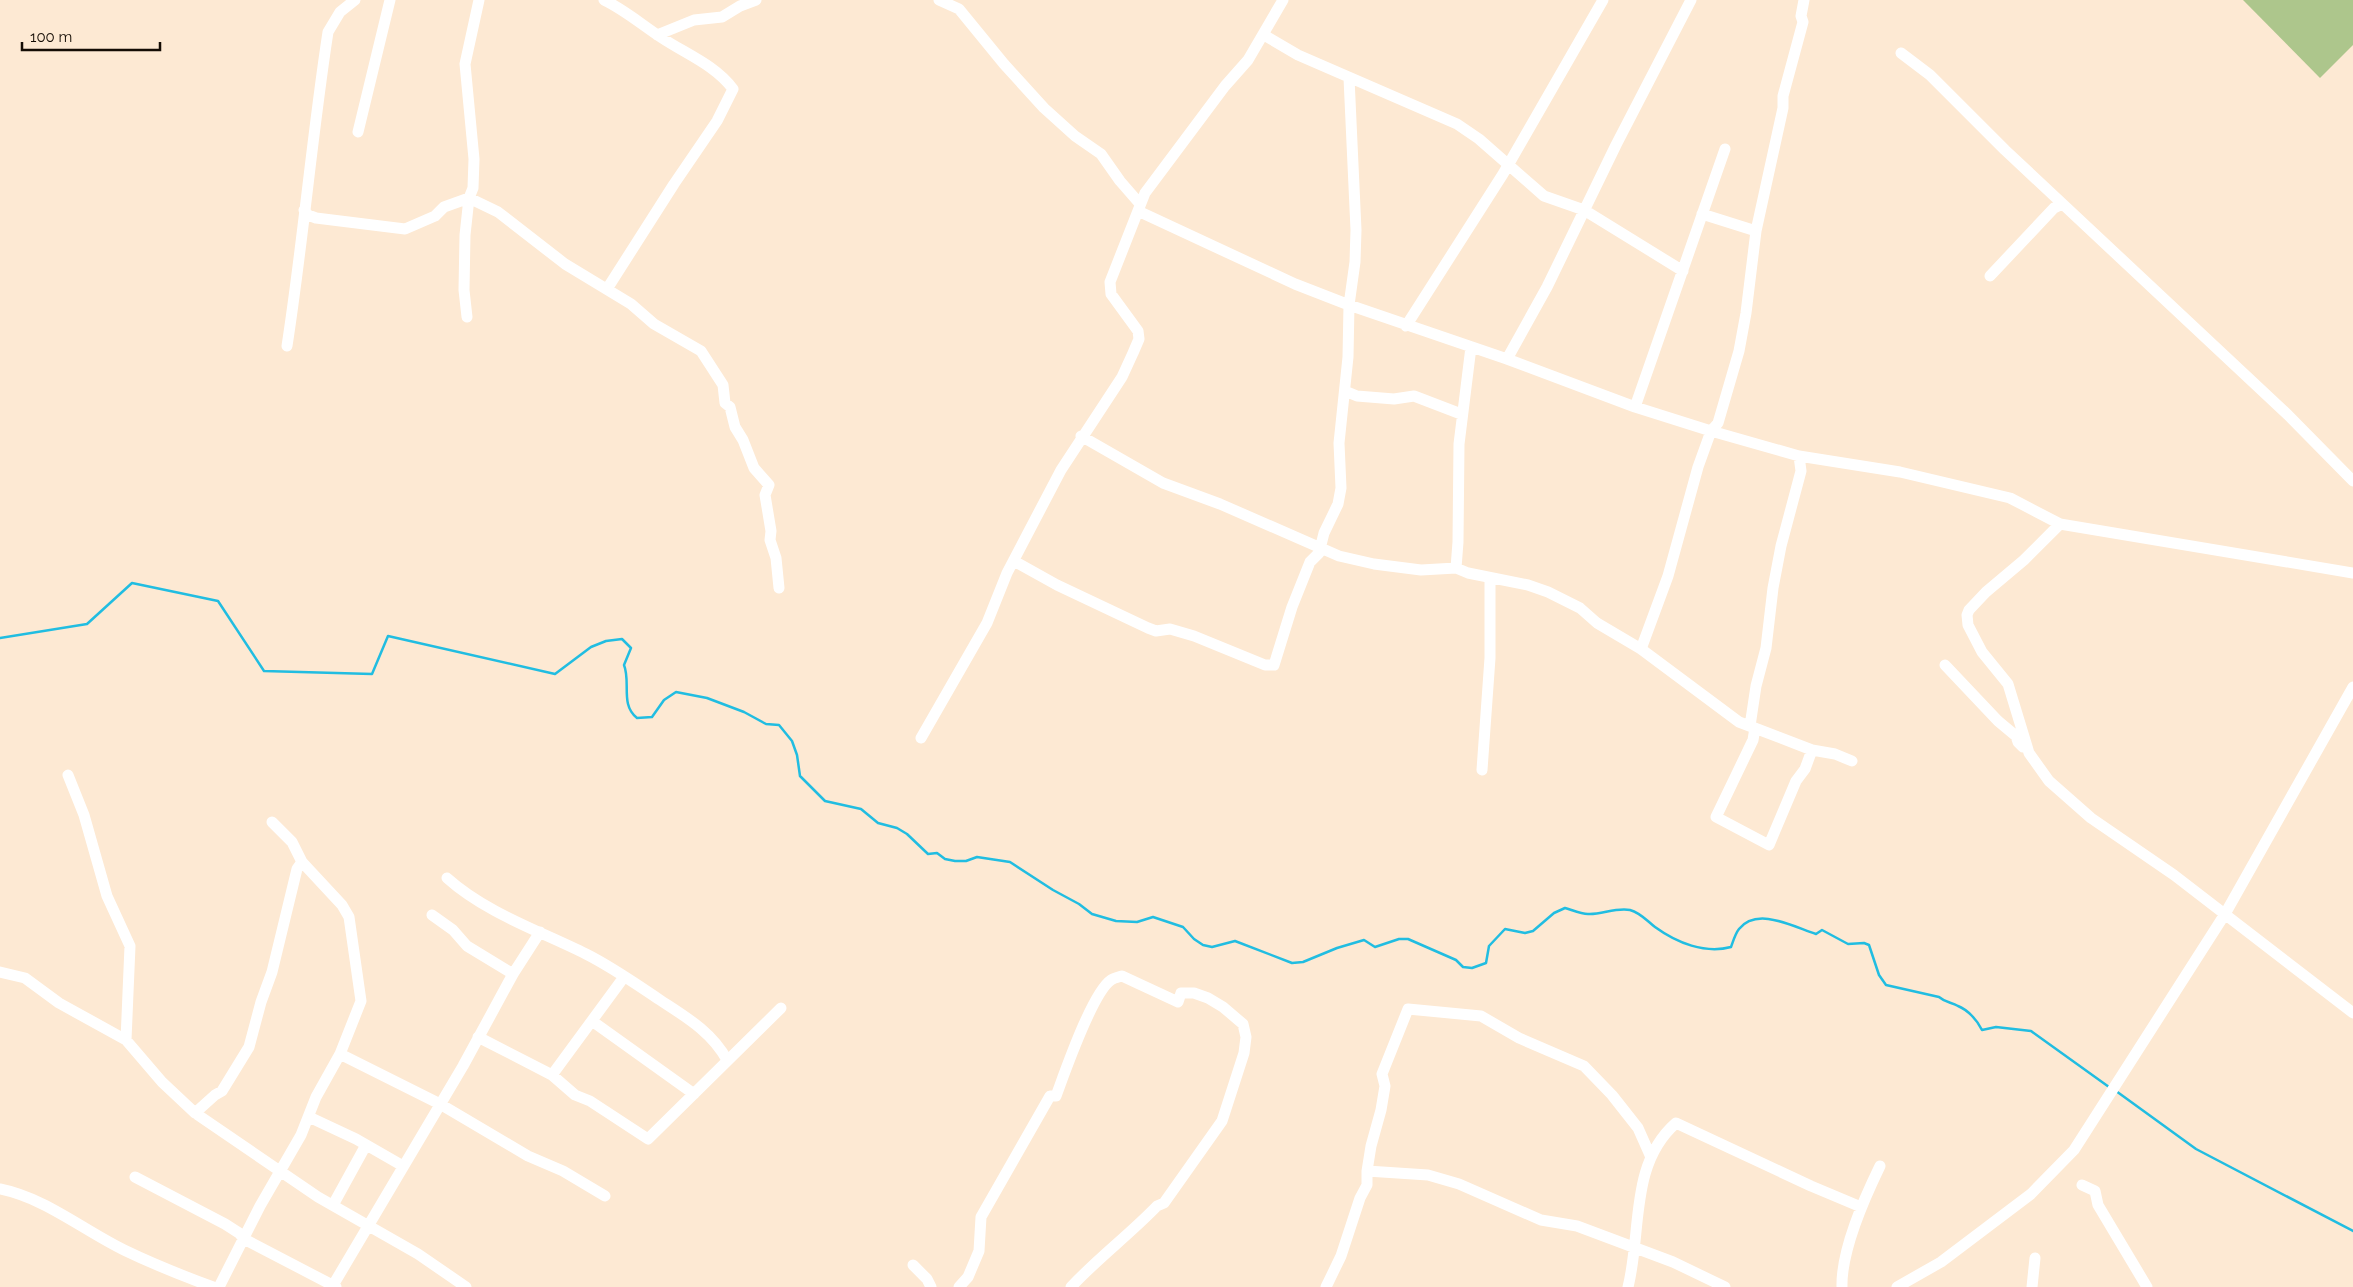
<svg xmlns="http://www.w3.org/2000/svg" width="2353" height="1287" font-family="Raleway,sans-serif">
  <style>
    .green { fill: #adc68c }
    .lines { fill: none; stroke-linecap: round; stroke-linejoin: round }
    .stream { stroke: #21bde1; stroke-width: 2.5 }
    .minor { stroke: #fff; stroke-width: 11 }
  </style>
  <rect width="100%" height="100%" fill="#fde9d3"/>
  <path class="green" d="M2243,0H2353V45L2320,78Z"/>
  <g class="lines">
    <path class="stream" d="M0,638L87,624L132,583L218,601L264,671L372,674L388,636L555,674L591,647L606,641L622,639L631,648L624,665C631,682 620,705 637,718L652,717L664,700L676,692L707,698L744,712L766,724L779,725L792,741L797,755L800,776L825,801L861,809L878,823L897,828L907,834L928,854L937,853L945,859L955,861H966L977,857L1010,862L1053,890L1079,904L1092,914L1116,921L1137,922L1153,917L1183,927L1194,939L1203,945L1212,947L1235,941L1292,963L1303,962L1337,948L1364,940L1375,947L1399,939H1408L1456,960L1463,967L1472,968L1486,963L1489,946L1505,929L1525,933L1533,931L1554,913L1565,908C1572,910 1581,914 1588,914C1601,915 1616,907 1630,910C1641,913 1647,921 1655,927C1677,943 1705,954 1731,947C1733,942 1735,934 1739,929C1757,906 1794,927 1816,934L1822,930L1848,944L1864,943L1869,945L1879,975L1886,985L1939,997C1946,1003 1951,1002 1958,1006C1968,1010 1977,1020 1982,1030L1996,1027L2031,1031L2109,1087
      M2116,1091L2196,1149L2353,1231"/>
    <path class="minor" d="M604,0C625,10 642,25 662,38C686,54 715,65 733,89L717,121L674,184L607,289
      M939,0L959,9L1004,64L1044,108L1075,136L1101,154L1120,181L1140,204
      M657,35L694,20L722,17L740,6L756,0
      M1264,35L1298,55L1457,124L1479,139L1544,196L1584,210L1683,271
      M1901,53L1930,75L2005,150L2288,415L2353,481
      M358,132L390,0
      M304,210L308,215L316,218L405,229L435,216L444,207L469,198L498,212L565,264L631,304L654,324L701,351L723,385L725,403L730,407L735,427L743,440L754,468L769,485L765,495L771,531L770,540L776,558L779,588
      M1138,211L1295,284L1349,305L1507,359L1635,407L1711,431L1799,456L1900,472L2010,498L2060,524L2353,573
      M1702,214L1756,231
      M1990,276L2054,208L2062,204
      M467,317L464,290L465,235L469,198L473,188L474,159L465,64L479,0
      M1406,326L1503,174L1603,0
      M287,346C303,242 312,136 328,32L340,12L355,0
      M1507,359L1547,287L1616,145L1691,0
      M1345,391L1357,396L1394,399L1414,396L1461,414
      M1635,407L1725,149
      M1081,436L1163,483L1220,504L1339,556L1374,564L1421,570L1456,568L1468,573L1528,585L1548,592L1580,608L1597,623L1641,649L1739,722L1812,750L1835,754L1852,761
      M2060,524L2024,560L1986,592L1969,610L1967,615L1968,625L1982,652L2008,684L2029,753L2049,781L2091,818L2174,875L2353,1013
      M1014,561L1057,585L1148,628L1156,631L1170,629L1194,636L1265,665H1274L1292,607L1310,562L1319,553L1324,533L1338,504L1341,488L1339,443L1348,357L1349,305L1355,262L1356,230L1349,78
      M1456,568L1458,542L1459,444L1471,347
      M1641,649L1668,576L1698,467L1711,431L1718,423L1739,351L1746,313L1756,231L1783,108V96L1803,22L1801,16L1804,0
      M1945,665L1998,721L2016,736L2018,742L2023,747
      M1750,726L1756,686L1766,648L1773,588L1781,546L1801,471L1799,456
      M1755,728L1753,740L1716,817L1769,845L1796,781L1805,769L1812,750
      M921,738L987,623L1007,573L1061,470L1122,377L1133,353L1139,339L1138,331L1111,294L1110,282L1145,193L1225,86L1248,60L1283,0
      M1482,770L1490,658V579
      M68,775L84,815L107,896L130,946L126,1040
      M447,878C486,913 540,931 586,954C612,967 636,984 660,1000C686,1017 712,1032 727,1060
      M432,915L453,930L467,946L513,974
      M0,972L25,978L59,1003L126,1040L162,1082L195,1113L318,1197L418,1254L466,1287
      M592,1021L694,1094
      M478,1037L552,1075L575,1095L590,1101L648,1139L781,1008
      M340,1054L440,1104L528,1156L563,1171L605,1196
      M552,1075L624,977
      M195,1113L215,1095L222,1091L249,1047L261,1002L272,972L297,869L302,862
      M309,1117L356,1139L403,1166
      M1367,1171L1428,1175L1459,1184L1541,1220L1577,1226L1673,1262L1725,1287
      M135,1177L225,1224L239,1233L244,1239L336,1287
      M2082,1185L2095,1191L2098,1205L2147,1287
      M0,1189C45,1198 83,1230 124,1250C153,1264 183,1276 213,1287
      M333,1205L366,1145
      M913,1265L927,1279L931,1287
      M219,1287L260,1206L301,1135L316,1097L340,1054L361,1001L349,917L342,905L302,862L292,842L272,822
      M332,1287L463,1066L513,974L540,932
      M959,1287L968,1277L979,1251L981,1217L1050,1096H1056C1065,1072 1092,993 1111,980C1114,978 1119,977 1122,976L1178,1002L1181,993H1194L1208,998L1223,1007L1243,1024L1246,1037L1244,1053L1222,1121L1164,1203L1157,1206C1129,1235 1098,1258 1071,1287
      M1326,1287L1341,1256L1360,1198L1367,1185V1171L1371,1146L1381,1110L1385,1086L1382,1074L1408,1009L1481,1016L1519,1038L1584,1066L1612,1095L1638,1128L1650,1155
      M1628,1287C1642,1232 1629,1164 1676,1123L1811,1186L1861,1207
      M1842,1287C1841,1250 1864,1199 1880,1166
      M1897,1287L1941,1262L2031,1194L2074,1150L2225,914L2353,687
      M2032,1287L2035,1258"/>
  </g>
  <path d="M22 42v8h138v-8" fill="none" stroke="#140c04" stroke-width="2.5"/>
  <text x="30" y="42" font-size="15" fill="#140c04" stroke="#fde9d3" stroke-width="4" paint-order="stroke">100 m</text>
</svg>
